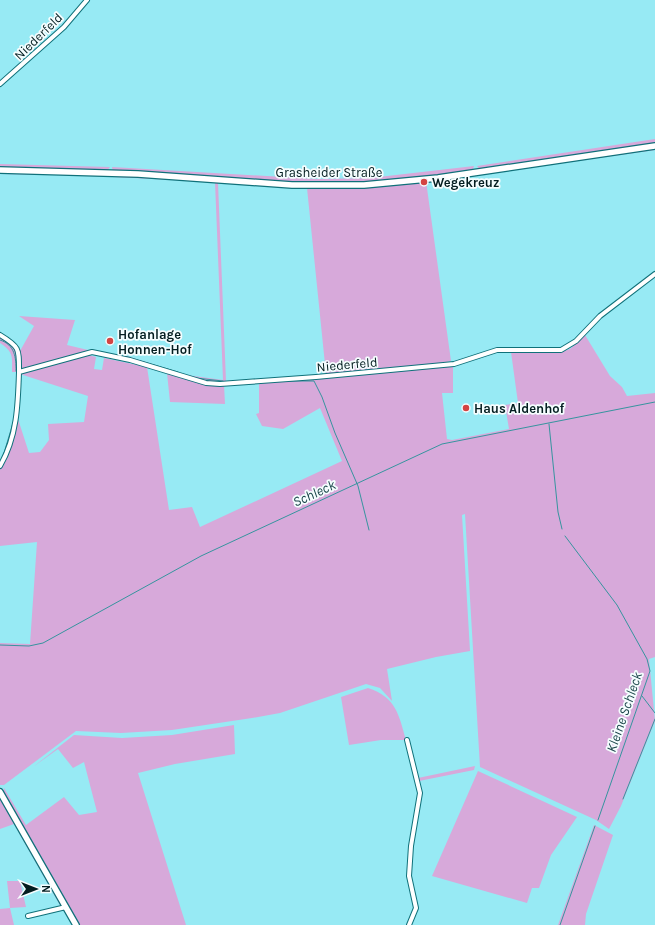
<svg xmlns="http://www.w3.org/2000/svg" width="655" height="925" font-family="Karla,sans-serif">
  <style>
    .green { fill: #d7a9da }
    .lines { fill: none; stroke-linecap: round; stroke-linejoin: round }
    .stream { stroke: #36949e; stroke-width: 1 }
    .street-casing { stroke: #10717a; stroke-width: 6 }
    .secondary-casing { stroke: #10717a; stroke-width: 8 }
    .street { stroke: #fff; stroke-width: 4 }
    .secondary { stroke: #fff; stroke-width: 5.5 }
    .poi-dot { fill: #d34443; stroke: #f5fdfe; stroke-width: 1.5 }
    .labels { text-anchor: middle; stroke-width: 3.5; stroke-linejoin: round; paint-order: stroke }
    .street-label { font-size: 13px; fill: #031d20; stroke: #f5fdfe }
    .poi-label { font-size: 13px; font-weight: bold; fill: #031d20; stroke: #f5fdfe; text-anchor: start }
    .water-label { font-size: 14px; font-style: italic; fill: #1d474c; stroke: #f5fdfe }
  </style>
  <rect width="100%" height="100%" fill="#97eaf4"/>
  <path class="green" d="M655,139V144L480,170L477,166Z
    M655,148V150L429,182V181Z
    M0,164L110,167L107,171L0,169Z
    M474,166L472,172L377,183L298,184L113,172L112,167L318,179L370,178Z
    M0,172L109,175L111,176L1,174Z
    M114,175L278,186L426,181L451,361L442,363L326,374L307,188L218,183L226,381L218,383L206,381L116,356V355L127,356L186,375L223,380L215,182L113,177Z
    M19,316L75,320L67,345L88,350L84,353L21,370L20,351L34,326Z
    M585,335L610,376L622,387L627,396L655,393V657L649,659L655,721L621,806L609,829L596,820L480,767L465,514L462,515L470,651L436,657L387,669L392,701L380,688L366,684L280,713L252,718L172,730L121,733L76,731L4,785H0V643L30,644L37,542L0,546V467L6,457L18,419L29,453L40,452L49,440L48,424L84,422L88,396L20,374L88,355L96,357L94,369L102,370L104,358L147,367L169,510L192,507L200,527L342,461L320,408L283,429L262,426L256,414L259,413V382L312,380L453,366V393H442L447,439L452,440L509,429L505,405L518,403L511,352H561L570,349Z
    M0,337C18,348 17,351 17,372H12C12,357 14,352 0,343Z
    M167,373L206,384L224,385L225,404L170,402Z
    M368,688C396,697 399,715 406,740H381L349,745L341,697Z
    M234,725L235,754L175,764L138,773L186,925H79L3,794L4,788L26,825L64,797L79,815L97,812L84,762L73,768L58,749L33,767L74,735L122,738L172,735Z
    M475,766L474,770L419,781L418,778Z
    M478,771L577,817L551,855L539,888H532L527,903L432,876Z
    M0,797L62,904L61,907L14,824L0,829Z
    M594,825L613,835L586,914L585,925H558Z
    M7,881H20L26,907L10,908L14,925H0V909L10,908Z"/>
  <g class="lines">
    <path class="stream" d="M0,340C15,345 16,357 16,371
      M123,356L178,372
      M196,378L223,381
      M288,381H314L322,397L335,433L358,486L369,530
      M549,424L558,512L562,529
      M4,453L13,423
      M565,536L617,605L647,659L650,671L598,820
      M0,645L29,646L43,643L201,556L442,444L655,402
      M642,696L655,713
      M623,799L655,719
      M560,925L595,826"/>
    <defs>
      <path id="street" d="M0,84L64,27L87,0
        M0,335C20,347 19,349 19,372
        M0,466C17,437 18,405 19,372L92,352L130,360L206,383L220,384L316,377L454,364L497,350H561L576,341L600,316L655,274
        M407,740L420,793L411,846L409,876L416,908L409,925
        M28,916L66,907"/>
      <path id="secondary" d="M0,170L138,174L292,185H364L438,178L655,146
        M0,792L76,925"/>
    </defs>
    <use href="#street" class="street-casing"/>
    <use href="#secondary" class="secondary-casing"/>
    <use href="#street" class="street"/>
    <use href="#secondary" class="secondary"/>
  </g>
  <g class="poi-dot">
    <circle cx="424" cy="182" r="4"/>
    <circle cx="110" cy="341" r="4"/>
    <circle cx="466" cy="408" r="4"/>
  </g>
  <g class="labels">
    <g class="street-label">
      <text transform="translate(38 36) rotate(-44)" y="5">Niederfeld</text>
      <text x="329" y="177">Grasheider Straße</text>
      <text transform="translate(347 364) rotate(-5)" y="5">Niederfeld</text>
    </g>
    <g class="poi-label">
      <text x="432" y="187">Wegekreuz</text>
      <text x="118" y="339">Hofanlage<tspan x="118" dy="15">Honnen-Hof</tspan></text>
      <text x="474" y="413">Haus Aldenhof</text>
    </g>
    <g class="water-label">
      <text transform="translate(314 493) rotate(-25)" y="5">Schleck</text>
      <text transform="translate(624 712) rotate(-71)" y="5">Kleine Schleck</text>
    </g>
  </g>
  <g transform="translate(36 889) rotate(90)" stroke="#f5fdfe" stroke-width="3" paint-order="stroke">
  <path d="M0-3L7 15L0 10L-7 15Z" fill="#031d20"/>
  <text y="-6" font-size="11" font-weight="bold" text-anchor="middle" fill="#031d20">N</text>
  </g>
</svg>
